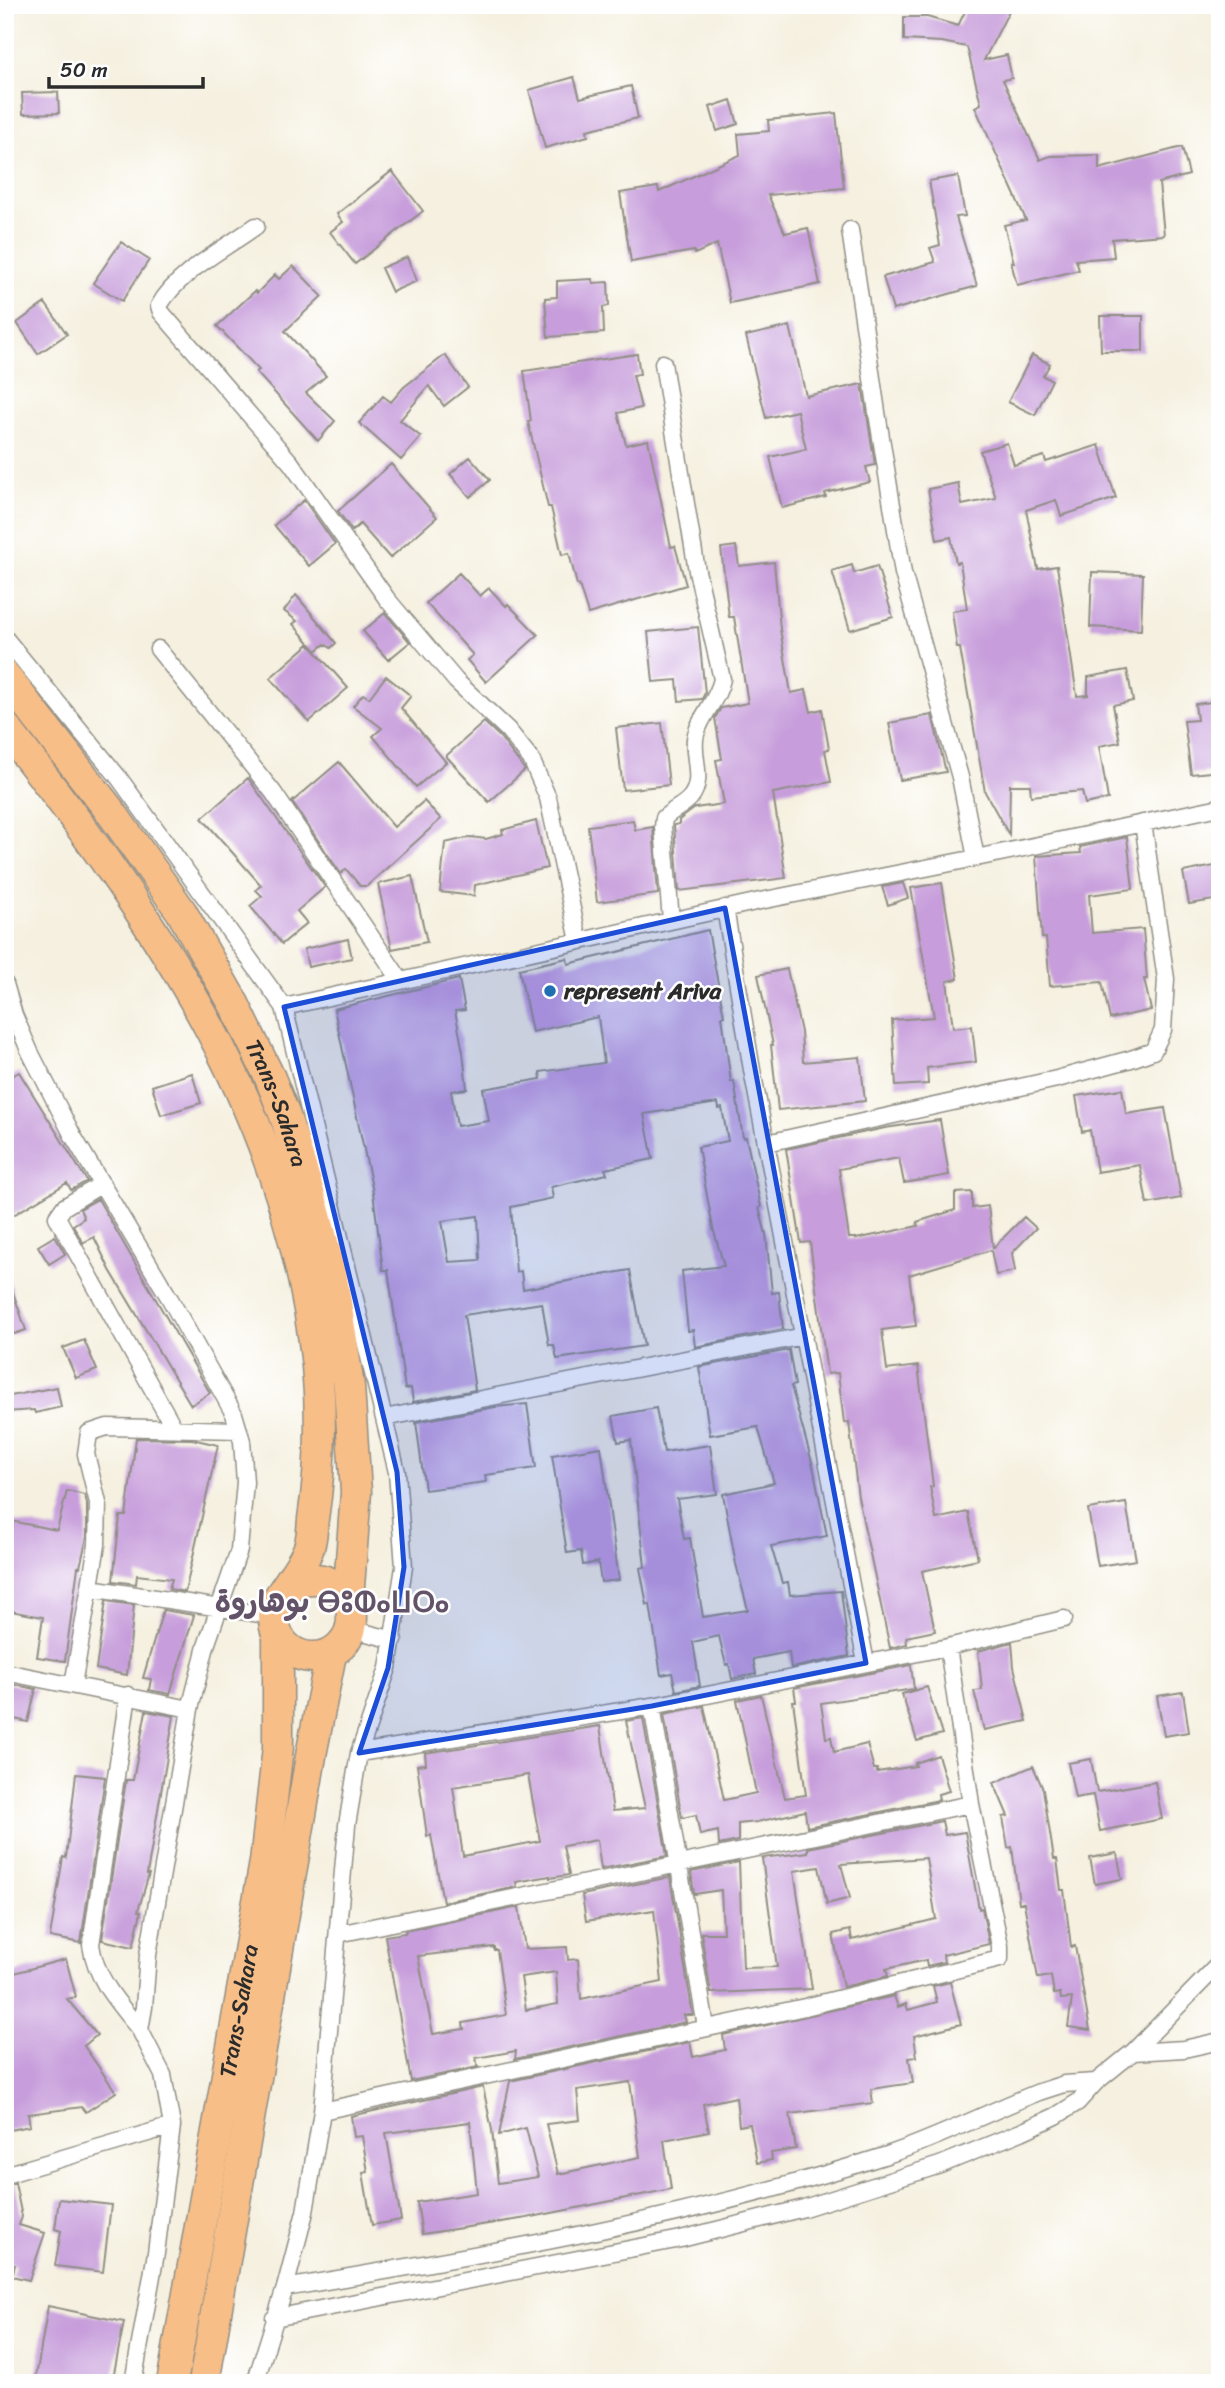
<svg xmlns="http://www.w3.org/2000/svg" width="1225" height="2388" font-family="Sriracha,'Playpen Sans Arabic','Noto Sans Tifinagh',sans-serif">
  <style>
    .building { fill: #c79edb; fill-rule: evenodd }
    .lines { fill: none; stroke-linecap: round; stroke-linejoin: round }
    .street-casing { stroke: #908e85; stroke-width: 19 }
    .highway-casing { stroke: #908e85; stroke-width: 33 }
    .street { stroke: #fff; stroke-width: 16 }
    .highway { stroke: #f7be88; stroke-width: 30 }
    .marked { fill: #1d4ed8; fill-opacity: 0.2; stroke: #1d4ed8; stroke-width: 5; stroke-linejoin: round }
    .poi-dot { fill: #1f6fb2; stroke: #fff; stroke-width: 2.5 }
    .labels { text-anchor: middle; stroke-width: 5; stroke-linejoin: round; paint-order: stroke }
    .poi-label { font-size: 23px; font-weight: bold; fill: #2b2b2b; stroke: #fff; text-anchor: start }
    .street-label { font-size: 23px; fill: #2b2b2b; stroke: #fff }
    .district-label { font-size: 30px; font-weight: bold; fill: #625369; stroke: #fff }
  </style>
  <rect width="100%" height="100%" fill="#fff"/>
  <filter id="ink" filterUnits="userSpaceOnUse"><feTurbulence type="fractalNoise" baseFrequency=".0143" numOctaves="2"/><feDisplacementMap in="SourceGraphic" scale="14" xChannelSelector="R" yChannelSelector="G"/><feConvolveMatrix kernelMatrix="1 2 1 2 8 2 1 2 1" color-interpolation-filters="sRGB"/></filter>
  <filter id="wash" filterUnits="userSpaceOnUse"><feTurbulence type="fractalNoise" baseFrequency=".00686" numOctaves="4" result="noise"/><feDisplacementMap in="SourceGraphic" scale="28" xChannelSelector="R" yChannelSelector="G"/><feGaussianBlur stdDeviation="1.57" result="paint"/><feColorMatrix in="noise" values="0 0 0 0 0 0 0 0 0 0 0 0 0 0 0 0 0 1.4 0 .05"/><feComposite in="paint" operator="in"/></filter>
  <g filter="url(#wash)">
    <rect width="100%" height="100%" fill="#f5f0df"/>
    <g id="blocks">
      <path class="building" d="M968,5H1012L984,60L1007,55L1012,78L1003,80L1040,160L1050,156L1099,155V169L1182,147L1189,175L1159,183L1164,235L1112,239L1114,257L1076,260L1079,270L1017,285L1011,262L1014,263L1004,225L1026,220L975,107L981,104L967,47L942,42L904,40V17H927L958,26Z
        M574,77L580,98L631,86L638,118L587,130L588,136L545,148L529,90Z
        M58,92L59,113L23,114L22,93Z
        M731,100L738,124L717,131L710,107Z
        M836,113L844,188L768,195L785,233L808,228L820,284L730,303L717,244L695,254L694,251L631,262L620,193L658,187L659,192L740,155L738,134L769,131L768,120Z
        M392,171L423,211L355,264L330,232L343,222L337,214Z
        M958,176L965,216L956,217L977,286L893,310L883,277L935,262L930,248L940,245L929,181Z
        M121,242L149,260L122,301L93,283Z
        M407,257L417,281L392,292L381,268Z
        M293,266L322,296L285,331L326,376L306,393L335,421L318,441L256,372L259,370L217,326L255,291L257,293L275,275L279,279Z
        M592,279L593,283L608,282L609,306L603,307L604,333L548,337L545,298L557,297V281Z
        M45,303L67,334L38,354L17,323Z
        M1100,316H1143V351H1101Z
        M790,326L806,396L862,384L875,465L866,467L870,482L825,493L826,497L782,508L770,457L806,449L797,411L766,418L746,336Z
        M637,354L640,374L633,375L641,408L618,413L626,445L648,440L671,547L675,546L686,585L588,614L579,585H577L569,553L562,555L551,507H548L528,422L531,421L524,371Z
        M445,355L468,387L444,406L429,386L400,420L421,437L401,460L359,423L383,396L391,402L404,387Z
        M1032,355L1050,364L1043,376L1052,380L1035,415L1008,402Z
        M1007,443L1014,465L1044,456L1046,462L1099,445L1116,498L1061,516L1056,500L1026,510L1038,569L1057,566L1077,696L1088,695V677L1127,670L1133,701L1113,705L1120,742L1099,746L1108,799L1085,804L1082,791L1031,796L1030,785H1010L1009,835L985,792L960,648H957L952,611L967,609L960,562L956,563L951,537L937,540L928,489L958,483L962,505L996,498L980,451Z
        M470,457L490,480L470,497L450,474Z
        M391,464L437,517L390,558L360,524L352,531L338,511Z
        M304,500L335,544L309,566L274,525Z
        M736,546L739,566L774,562L780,629L791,693L806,690L811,712L822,709L829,749L825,750L831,782L773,793L786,878L679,891L674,825L679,824V820L695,808L724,804L716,760L722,759L715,718L721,708L748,703L734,617H729L721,548Z
        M852,565L854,573L877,566L893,617L850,630L832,571Z
        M1092,572L1143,574L1141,630L1090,627Z
        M459,573L480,596L489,588L506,606L508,604L538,635L486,682L467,660L473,655L426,603Z
        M296,595L336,643L331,648L325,644L316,651L293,624L297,621L284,611Z
        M385,613L410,642L388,660L363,631Z
        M698,627L705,693L702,699L679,701L677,680L653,682L648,632Z
        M309,644L348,688L309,722L270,678Z
        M386,676L411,696L401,708L446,762L416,787L373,736L382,728L353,706L363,694L369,698Z
        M1220,701V771L1191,774L1184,721L1197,720L1195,704Z
        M932,715L946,772L900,780L889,723Z
        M484,722L500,737L525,770L489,802L446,756Z
        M662,723L669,785L623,790L616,728Z
        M339,762L394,827L424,801L441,819L367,886H360L346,869L341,874L292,802Z
        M248,778L325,887L297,911L307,923L282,944L250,906L262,896L256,890L261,885L202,818Z
        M633,820L635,830L653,827L658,894L597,902L588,826Z
        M536,821L547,868L475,885L474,896L440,892L445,843L471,837L486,839L503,834L502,830Z
        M1127,837L1133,889L1089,895L1092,933L1143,929L1147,979H1144L1151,1010L1110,1019L1102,982L1050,986L1046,938H1042L1036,856L1081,853L1080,847Z
        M1220,865V899L1189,904L1183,872Z
        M412,876L427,942L392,949L378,884Z
        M903,883L908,898L888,905L882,887Z
        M942,883L958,979L947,981L953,1028L972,1026L976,1062L927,1068L928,1084L896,1086L892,1020L934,1017L911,888Z
        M708,930L724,1016H722L731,1082L734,1081L743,1138L746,1137L761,1207L759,1208L766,1234L772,1293L779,1292L783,1329L695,1347L693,1330L688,1331L682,1271L724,1266L713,1228L698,1147L728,1141L722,1108L719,1109L718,1103L644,1114L653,1159L605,1169L607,1174L551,1187L553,1198L511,1207L516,1272L521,1271L523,1289L630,1270L644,1346L557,1359L554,1345H549L542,1303L464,1315L475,1390L413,1402L411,1388L405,1389L388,1270H383L373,1192L334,1009L459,979L465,1010L455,1011L463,1052L467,1089L451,1091L457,1126L489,1121L483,1089L541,1079L540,1072L604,1063L598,1017L532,1032L519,969L567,958L568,964ZM478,1216L480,1260L449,1262L442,1221Z
        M348,939L352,958L308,967L304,949Z
        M787,969L801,1032L803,1062L860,1057L865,1101L778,1110L771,1045H773L758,975Z
        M19,1072L87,1181L71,1190L67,1183L5,1220V1080Z
        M192,1073L201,1103L161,1115L152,1086Z
        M1122,1089L1126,1114L1165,1108L1181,1198L1147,1204L1140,1165L1097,1172L1090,1130L1082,1132L1076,1096Z
        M940,1120L949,1175L904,1183L899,1158L839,1169L849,1238H856V1239L918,1226L917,1222L955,1210V1193L972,1192V1208L988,1206L993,1248L1024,1217L1036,1228L1012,1253L1015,1271L996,1275L991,1250L909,1275L916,1326L882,1330L887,1370L918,1366L933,1486L930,1487L936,1519L968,1512L978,1559L922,1571L935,1631L906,1637L907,1644L890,1648L858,1497L849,1422L844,1423L838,1373L827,1374L810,1242L801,1243L786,1149L885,1128Z
        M98,1199L210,1393L191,1405L110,1270L94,1237L83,1243L73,1225L84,1218L80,1209Z
        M55,1236L65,1254L49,1264L38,1246Z
        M5,1278H8L26,1330L5,1337Z
        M84,1340L97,1370L76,1378L63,1348Z
        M789,1350L795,1385L791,1386L813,1466L827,1536L771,1546L782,1583L788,1582L790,1595L841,1591L849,1656L791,1668L789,1652L753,1659L756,1674L732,1679L729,1664L726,1665L719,1636L693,1642L700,1686L676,1691L672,1673L661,1675L650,1604L647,1605L640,1568L645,1567L631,1440L618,1442L613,1416L656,1408L664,1452L710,1445L717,1494L677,1499L684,1539L690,1538L703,1617L748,1610L736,1564L723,1494L774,1483L758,1427L710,1435L699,1367Z
        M57,1387L61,1407L35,1413L34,1410L5,1412V1397Z
        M527,1404L536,1468L485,1475L486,1482L425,1490L416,1422L495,1407Z
        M136,1438L192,1439L218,1445L185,1592L169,1589L172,1579L137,1575L136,1584L113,1581L120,1516H126Z
        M601,1447L619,1580L601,1582L598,1562L583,1565L581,1551L567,1553L552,1455Z
        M67,1491L85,1495L87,1504V1537L80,1567H78L65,1661L37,1657L43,1617L5,1610V1520L57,1530Z
        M1126,1503L1136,1560L1098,1566L1088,1509Z
        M106,1601L134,1605L127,1675L96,1669Z
        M163,1610L194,1615L170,1694L149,1690L151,1679L143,1678Z
        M1012,1642L1014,1667L1027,1721L984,1730L974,1691L982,1690L978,1651Z
        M911,1665L914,1689L821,1703L826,1738L831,1737L834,1752L867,1744L874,1769H877V1772L916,1766L915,1763L938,1755L949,1791L938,1794L939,1800L807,1827L805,1811L757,1822L738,1824V1841L719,1845L718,1831L700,1835L696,1815L682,1818L664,1714L704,1706L724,1800L756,1793L737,1700L761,1695L785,1798L806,1795L793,1701H796L794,1688Z
        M5,1683L36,1689L28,1722L5,1717Z
        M927,1687L942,1734L917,1741L902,1694Z
        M1183,1692L1189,1732L1164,1736L1157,1696Z
        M146,1711L174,1716L147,1874H149L138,1911L141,1912L133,1947L102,1940L126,1780H133Z
        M643,1718L667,1856L601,1869L597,1840L563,1846L569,1875L550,1878V1876L516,1882L517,1887L443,1902L431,1835L427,1836L417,1765L426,1764L425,1753L600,1726L613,1811L645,1808L626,1721ZM528,1775L540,1841L463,1856L453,1787Z
        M1091,1759L1097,1792L1155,1782L1162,1819L1100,1831L1093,1795L1075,1798L1068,1763Z
        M1033,1766L1043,1789L1054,1859H1057L1061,1890H1064L1071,1947L1075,1946L1090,2030L1068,2027L1072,1998L1061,1999L1060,1993L1054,1994L1051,1976L1038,1978L1024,1903H1019L1012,1847L1008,1848L1003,1817L1008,1816L994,1783Z
        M76,1774L105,1777L81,1943L50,1937L63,1857L66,1858Z
        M942,1821L945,1835L965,1832L979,1909L982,1908L989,1944L943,1955L944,1962L927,1966L926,1960L886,1969L888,1976L843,1987L833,1934L850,1930L852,1940L936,1919L926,1858L841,1864L850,1898L827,1904L819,1867L794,1871L812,1989L711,1993L701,1933H723L721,1890L694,1894L691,1872L739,1862L743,1968L777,1967L762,1858L808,1852V1848Z
        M1117,1853L1122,1879L1095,1884L1090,1858Z
        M670,1877L693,2015H684L686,2022L515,2059L516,2051L476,2058L478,2067L411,2081L385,1936L405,1933V1931L519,1907L525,1949L567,1947L568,1960L578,1959L581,1999L662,1982L654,1910L586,1921L582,1895ZM494,1947V1950H497L506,2015L463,2023L464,2029L433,2034L418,1956ZM556,1972L558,2004L526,2010L521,1977Z
        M66,1959L76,1997L67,1999L97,2035L84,2046L116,2092L86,2112L82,2107L28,2114L30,2126L5,2131V1989L11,1988L7,1975Z
        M950,1982L961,2024L914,2036L917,2057L909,2058L913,2083L871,2089L873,2103L790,2114L796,2149L771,2153L772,2160L757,2163L750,2124L739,2126L736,2097L703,2104L709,2131L664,2140L671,2189L527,2218L422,2234L417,2202L477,2193L470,2122L386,2133L401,2220L372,2225L363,2173L368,2172L362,2136L354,2137L351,2116L483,2087L492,2130L498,2183L538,2177L526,2128L499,2135L510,2081L690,2042L693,2057L725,2050L723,2035L894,1996L898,2007L906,2004L908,2010L937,2002L933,1986ZM630,2082L640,2157L558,2174L546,2124L580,2120L577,2090Z
        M15,2183L22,2217L19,2225L45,2233L29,2280L12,2276L15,2265L5,2262V2185Z
        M59,2199L111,2205L103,2272L55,2266L61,2231L55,2229Z
        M48,2306L124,2322L112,2383H35Z"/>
    </g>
  </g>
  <g filter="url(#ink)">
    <use href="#blocks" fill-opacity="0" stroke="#908e85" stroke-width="2"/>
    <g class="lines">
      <defs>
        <path id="street" d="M256,226C226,248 177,273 159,306L161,312L291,463L387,599L456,681L508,730L531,759L548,798L579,941
          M850,230L878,419L903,573L960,777L976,858
          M663,363L697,571L722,679C718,700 702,713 696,734C690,754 706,779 690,798C683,806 672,810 664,818L663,827L671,920
          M5,638L119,778L284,1007
          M158,649L273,792L401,981
          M725,908L752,1070L866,1663
          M5,984L14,1015L30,1052L73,1136L170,1299L234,1414L242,1441L245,1482L239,1550L206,1646L190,1709L148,1955L144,2007L140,2030L163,2075L172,2126L156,2253L133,2383
          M767,1143L1057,1079L1131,1059L1153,1051L1163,1030L1166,979L1143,823
          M102,1184L64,1207L57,1217L174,1428
          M384,1418L804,1336
          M90,1588L273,1616
          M351,1629L394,1640
          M5,1672L190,1709
          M73,1685L97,1545L98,1503L86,1454L89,1433L107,1427L239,1430
          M128,1695L91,1945C96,1980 119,2004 140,2030
          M652,1706L706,2027
          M359,1753L652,1706L948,1647L1064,1619
          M338,1934L971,1804
          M1133,2052L1184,2049L1220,2041
          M322,2111L805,2007L1000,1959V1946L971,1804L948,1647
          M5,2175L172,2126
          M285,2288C488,2254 690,2219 887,2155C939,2138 988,2112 1039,2092L1064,2084L1096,2082
          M274,2318L681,2239L804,2208L940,2165L1021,2132L1056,2116L1078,2102L1096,2082L1133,2052L1220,1963
          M255,2383L285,2288L305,2212L322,2111L347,1825L359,1753L388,1668L404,1567L397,1472L284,1007L760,901L976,858L1220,807"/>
        <g id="highway">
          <path id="s1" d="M5,676L111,812L181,911L234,1004L270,1078L285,1116L315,1212L332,1277L349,1386L356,1492L348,1601"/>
          <path d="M5,727C157,922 290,1113 317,1366C322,1418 321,1467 313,1519C312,1529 312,1541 308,1550C301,1567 287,1584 277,1600"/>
          <circle cx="313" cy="1618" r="39"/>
          <path id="s2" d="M172,2383L265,1862L278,1747V1637"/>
          <path d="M204,2383L312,1750L331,1654"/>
        </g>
      </defs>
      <use href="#street" class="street-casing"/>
      <use href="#highway" class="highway-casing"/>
      <use href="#street" class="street"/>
      <use href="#highway" class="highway"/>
    </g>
  </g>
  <path class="marked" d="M725,908L866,1663L652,1706L359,1753L388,1668L404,1567L397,1472L284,1007Z"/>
  <circle class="poi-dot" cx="550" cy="991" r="7"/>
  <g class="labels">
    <g class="poi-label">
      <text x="564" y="999">represent Ariva</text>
    </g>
    <g class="street-label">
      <text dy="8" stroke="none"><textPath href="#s1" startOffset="509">Trans-Sahara</textPath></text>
      <text dy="8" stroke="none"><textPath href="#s2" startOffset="378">Trans-Sahara</textPath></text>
    </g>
    <g class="district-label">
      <text x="332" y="1612">بوهاروة ⴱⵓⵀⴰⵡⵔⴰ</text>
    </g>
  </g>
  <rect width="1225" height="2388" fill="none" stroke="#fff" stroke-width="28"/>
  <path d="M49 77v10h154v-10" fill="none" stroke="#2b2b2b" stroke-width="3.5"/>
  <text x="60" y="77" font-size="21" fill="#2b2b2b" stroke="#ffffff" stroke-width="5" paint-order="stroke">50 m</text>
</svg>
